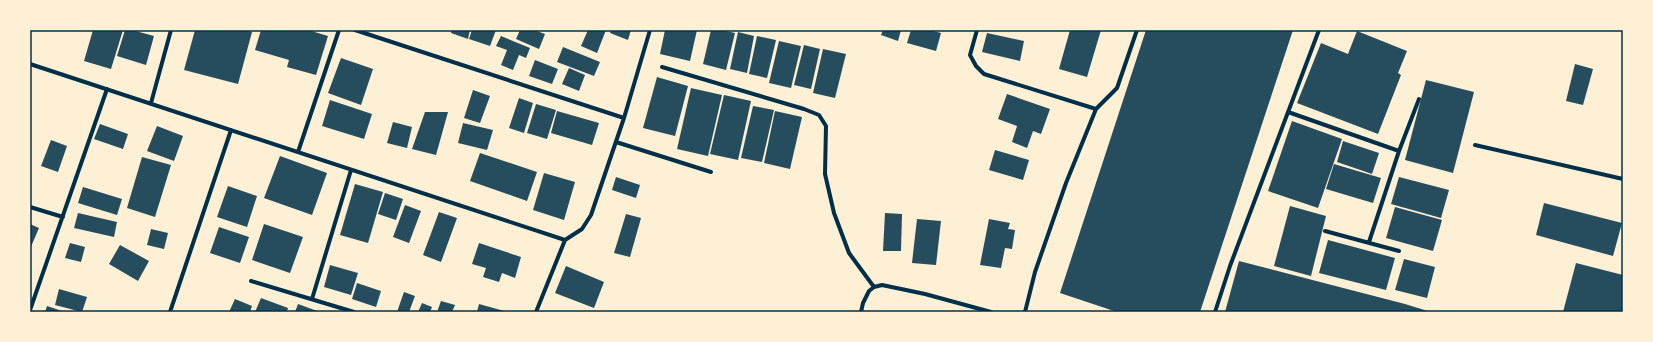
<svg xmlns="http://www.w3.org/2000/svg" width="1653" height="342" font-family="Mulish,sans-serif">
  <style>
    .building { fill: #264d5e }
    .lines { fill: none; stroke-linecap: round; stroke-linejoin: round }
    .minor { stroke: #003049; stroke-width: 4 }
    .neatline { fill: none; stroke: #003049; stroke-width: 1.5 }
  </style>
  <rect width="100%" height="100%" fill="#fdf0d5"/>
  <path class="building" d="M93,30H123L111,69L84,61Z
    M125,30H132L154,36L146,65L117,56Z
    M195,30H246L252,32L238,84L184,70Z
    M261,30H308L328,36L316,75L287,67L289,60L255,50Z
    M452,30H470L468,39L451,33Z
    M472,30H496L490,46L469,39Z
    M520,30H534L545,34L539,49L516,39Z
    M588,30H606L597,53L581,46Z
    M611,30H631L628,40L610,33Z
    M665,30H697L690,61L660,54Z
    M711,30H722L735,33L726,70L703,64Z
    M883,30H901L898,41L881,35Z
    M911,30H930L941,33L936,51L907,43Z
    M1070,30H1101L1087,77L1059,69Z
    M1146,30H1293L1200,312H1117L1060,293Z
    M1357,31L1407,51L1398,73L1401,75L1378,134L1297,103L1321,43L1348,54Z
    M738,32L754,36L747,73L730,69Z
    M987,33L1024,41L1020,61L982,52Z
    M501,36L530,48L526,58L519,55L513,70L501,65L507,50L496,46Z
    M757,36L776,40L767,78L749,74Z
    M779,41L801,46L791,88L769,83Z
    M804,45L820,49L811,89L794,85Z
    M563,47L600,62L594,76L557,62Z
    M823,49L846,54L835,98L813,93Z
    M341,58L373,69L361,105L328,93Z
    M535,60L558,69L552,84L529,76Z
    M1575,64L1593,69L1583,105L1566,101Z
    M569,68L585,75L579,91L562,84Z
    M657,77L688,86L675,136L643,128Z
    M1426,80L1474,92L1453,173L1405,160Z
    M691,88L722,95L708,156L677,149Z
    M473,90L490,96L480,123L464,118Z
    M1007,94L1050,109L1041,134L1033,131L1027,148L1012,142L1017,126L998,119Z
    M724,95L751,101L738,160L710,154Z
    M519,98L533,103L524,133L509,128Z
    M330,100L372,114L364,139L322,126Z
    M536,104L556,110L547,139L527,133Z
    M753,106L774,110L762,162L741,158Z
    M557,111L599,123L592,145L551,133Z
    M775,111L802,117L790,169L764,163Z
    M425,112H448L436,155L412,149Z
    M1292,121L1342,139L1318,208L1268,191Z
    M393,122L412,127L407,148L387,143Z
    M463,123L493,130L487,150L458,143Z
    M100,124L128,134L123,149L94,139Z
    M157,126L183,136L174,161L147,151Z
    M51,140L67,146L58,172L41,166Z
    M1343,141L1379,153L1372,174L1337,162Z
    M995,150L1029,160L1023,180L989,170Z
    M480,153L537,172L527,201L470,181Z
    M280,156L327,173L312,215L264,198Z
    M142,157L171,165L155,217L127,208Z
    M1334,164L1381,178L1373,203L1326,189Z
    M544,173L575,182L564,220L533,210Z
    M616,177L640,185L636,198L612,190Z
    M1399,177L1449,190L1441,218L1391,204Z
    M355,184L383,192L368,243L340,235Z
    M228,186L257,196L247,227L217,217Z
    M83,187L122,199L117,215L78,203Z
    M385,193L403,199L396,220L378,214Z
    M1544,203L1622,223L1613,256L1536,235Z
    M405,205L421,211L409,243L393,237Z
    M1290,206L1326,216L1311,276L1274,266Z
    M1395,207L1442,220L1433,251L1386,238Z
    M439,212L457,218L441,262L423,255Z
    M78,213L117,222L114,237L74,228Z
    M885,213L902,214L901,251H883Z
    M626,214L641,218L630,257L614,253Z
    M917,219L941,221L936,265L912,263Z
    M989,219L1010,223L1008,229L1015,230L1012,249L1005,248L1001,268L980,265Z
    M30,224L39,228L30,249Z
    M264,224L303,237L290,273L252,260Z
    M219,227L249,237L240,263L210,253Z
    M151,229L168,233L164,249L147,245Z
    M1328,240L1395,258L1386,290L1319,273Z
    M70,243L85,247L81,262L65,258Z
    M479,243L521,257L515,278L502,273L499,282L483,277L486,268L472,264Z
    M120,245L149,261L138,281L109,264Z
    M1404,259L1435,267L1427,298L1395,290Z
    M1239,261L1405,304L1431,312H1225Z
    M1576,263L1623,275V312H1563Z
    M330,265L358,273L351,295L324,287Z
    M566,266L604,282L594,308L555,293Z
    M357,283L381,291L376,307L352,299Z
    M59,289L87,297L82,312L55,305Z
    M404,292L415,296L409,312H397Z
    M261,298L288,308L287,312H255Z
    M235,299L252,306L250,312H229Z
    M441,301L455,305L452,312H437Z
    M422,303L432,307L430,312H418Z
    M298,304L320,312H295Z
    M479,304L508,312H477Z
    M47,306L65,312H45Z"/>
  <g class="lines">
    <path class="minor" d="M355,30L624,118
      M977,30L970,55L976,66L984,74L1096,109
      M30,64L565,240
      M662,67L804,109L819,115L826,126L825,174L834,213L849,253L874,287
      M151,103L171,30
      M1288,112L1399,151
      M616,142L711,172
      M1475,145L1623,179
      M298,152L339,30
      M30,207L63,217
      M1325,231L1399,251
      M1369,242L1399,151L1419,99
      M251,281L354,312
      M312,299L351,170
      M30,310L107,89
      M170,312L231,130
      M536,312L565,240L582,229L591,215L624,118L650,30
      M861,312L863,303L869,291L874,287L882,285L925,294L991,312
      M1025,312L1035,272L1066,183L1096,109L1117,88L1137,30
      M1215,312L1230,266L1319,30"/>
  </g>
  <rect width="1653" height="342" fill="none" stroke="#fdf0d5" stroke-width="62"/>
  <rect x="31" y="31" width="1591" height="280" class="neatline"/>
</svg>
